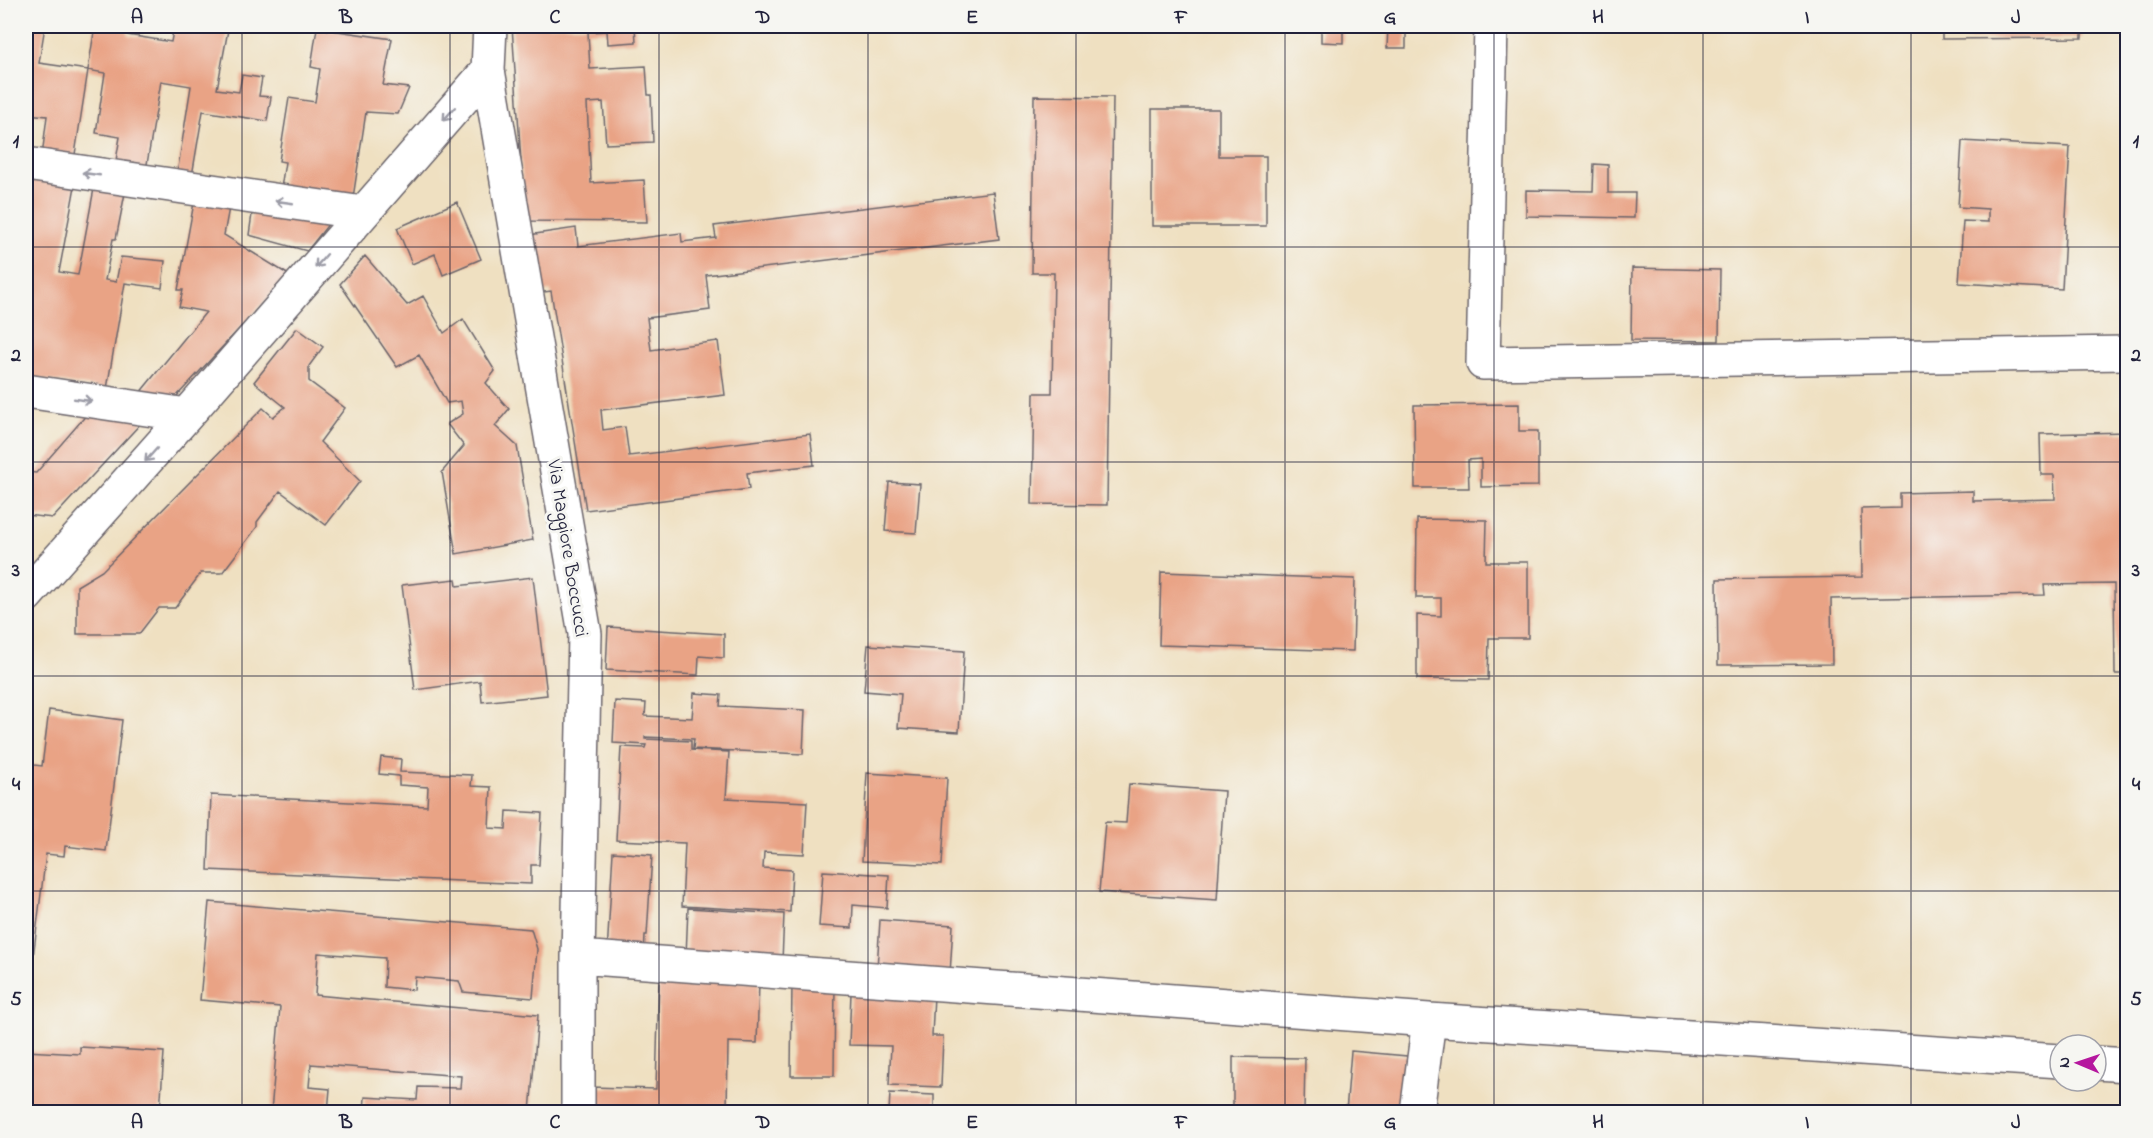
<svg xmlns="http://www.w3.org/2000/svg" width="2153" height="1138" font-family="'Indie Flower',sans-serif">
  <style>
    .building { fill: #e9a385 }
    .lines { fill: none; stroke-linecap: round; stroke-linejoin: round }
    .minor-casing { stroke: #6a646a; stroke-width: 36 }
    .minor { stroke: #fff; stroke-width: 33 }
    .oneway { stroke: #9c9ca7 }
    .grid { fill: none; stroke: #22223b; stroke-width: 1.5; stroke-opacity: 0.55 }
    .labels { text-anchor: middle; stroke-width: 6; stroke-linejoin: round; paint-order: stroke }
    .street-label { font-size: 20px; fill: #22223b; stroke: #f6f6f2 }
    .neatline { fill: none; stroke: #22223b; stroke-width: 2 }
    .grid-label { font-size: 20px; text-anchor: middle; font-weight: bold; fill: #22223b }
  </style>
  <rect width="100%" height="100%" fill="#f6f6f2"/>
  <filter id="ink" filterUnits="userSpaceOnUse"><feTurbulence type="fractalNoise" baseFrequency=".0167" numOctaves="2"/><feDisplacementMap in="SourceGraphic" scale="12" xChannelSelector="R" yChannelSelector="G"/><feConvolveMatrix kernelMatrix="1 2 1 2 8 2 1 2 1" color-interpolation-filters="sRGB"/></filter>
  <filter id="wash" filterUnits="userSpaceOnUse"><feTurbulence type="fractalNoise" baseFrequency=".008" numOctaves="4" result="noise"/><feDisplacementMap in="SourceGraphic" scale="24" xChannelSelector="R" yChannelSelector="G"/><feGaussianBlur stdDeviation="1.35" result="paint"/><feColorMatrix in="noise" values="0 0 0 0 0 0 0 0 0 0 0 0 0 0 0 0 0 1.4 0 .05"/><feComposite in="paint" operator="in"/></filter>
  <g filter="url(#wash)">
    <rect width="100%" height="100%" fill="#efe0c1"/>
    <g id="blocks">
      <path class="building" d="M26,26H45L39,63L88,70L95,26H129L128,35L171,42L174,26H205L228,30L217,89L239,92L242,75L262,78L259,96L271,97L267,121L203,111L192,176L177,174L191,86L161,81L146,170L115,166L120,137L96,133L105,73L88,70L74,161L42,156L47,116L27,114L32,84H26Z
        M512,26H635L636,42L608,44L607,31L588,32L590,69L646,66L648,95H651L653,142L606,144L603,102L587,103L591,183L644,180L647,222L525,221Z
        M809,26H873V29H809Z
        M1321,26H1343V43L1321,42Z
        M1388,26H1406V48H1387Z
        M1942,26H2082V38L1942,39Z
        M317,28L392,39L383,85L409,88L398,114L366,112L353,198L281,188L285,162L279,161L289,98L315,102L320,69L311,67Z
        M1034,96L1113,97L1107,505L1032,504L1034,393H1052L1054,273H1032Z
        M1152,109H1219V156H1266V226H1152Z
        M1962,141L2070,147L2062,289L1959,283L1963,221L1988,222V209L1958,207Z
        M1594,164L1608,165V193H1635L1634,218L1526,216V190L1593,191Z
        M26,174L76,181L59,272L78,275L95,183L126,188L116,239H113L105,280L116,282L121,257L165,261L162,288L125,283L107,389L26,377V300L29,269L26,268Z
        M993,192L999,239L706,275L710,310L647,318L651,350L718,341L725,395L601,410L603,430L625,427L629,456L810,434L814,465L747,473L749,489L586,510L551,291L530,294L522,236L576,228L578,246L681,233L682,242L716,238L714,226Z
        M195,197L230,202L224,235L289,275L175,398L139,394L206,312L179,307L183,290H178Z
        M457,202L481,259L443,275L435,254L412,264L397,228Z
        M253,207L330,222L307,251L249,235Z
        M365,256L407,305L423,296L444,333L463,319L495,371L486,383L509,409L495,426L517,446L533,540L456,554L442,472L464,446L447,424L463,414L461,401L447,403L419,355L397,367L340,284Z
        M1632,268L1720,270L1719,341L1631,340Z
        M297,328L323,347L309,366V381L345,408L320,442L360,481L326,525L280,491L257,522V527L222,573H201L175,608H159L139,634H77V586L102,571L263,408L273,417L285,407L254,382Z
        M1519,404V431H1538V486L1481,487V459L1468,460L1469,488H1415L1414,405Z
        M89,412L144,420L53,518L26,515V472L36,473Z
        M2128,432V674H2115L2114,584L2044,585L2045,595L1831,599L1832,664L1718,665L1717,579L1862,577L1861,509L1900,508V493L1973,491V501L2055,499L2054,475H2041L2040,434Z
        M889,482L920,484L916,533L885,531Z
        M1417,519L1487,520L1486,562H1528V638H1489L1488,680L1417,679V615L1441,616V598H1416Z
        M1161,572L1355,579L1353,651L1159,645Z
        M533,577L547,695L482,702L480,681L415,690L402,585L456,579L457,586Z
        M608,627L724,634V658L699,656L698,675L606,670Z
        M868,645L964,651L959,732L898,728L901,694L864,691Z
        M694,693L721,695L720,706L805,710L803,754L693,749L694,739L645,737V739L691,741V750L729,752L726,798L807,802L804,854L764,852L763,868L792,870L790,912L682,906L685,843L616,840L621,747L645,748L646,745L613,743L615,701L646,703L645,716L692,718Z
        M49,710L122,720L106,851L65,846L64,856L46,854L26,1013V764L42,766Z
        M381,757L401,759L400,772L472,775L471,786L491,787L489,828L506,829L507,811L542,813L539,865H531V884L208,870L211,795L427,806L428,787L399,785V776L379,774Z
        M867,773L947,778L942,865L862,861Z
        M1129,784L1224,791L1217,900L1099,892L1105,822L1126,823Z
        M613,852L652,855L647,935H645L644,955L607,953Z
        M823,871L889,875L887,908L853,905L852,928L819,926Z
        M209,902L531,929L537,949L533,998L463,992L459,981L415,977L414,990L384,987L385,958L318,953L315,995L538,1015L530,1112H364L365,1097L417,1100L418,1087L460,1088L461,1076L311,1064L309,1087L330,1089L328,1112H271L280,1007L200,1000Z
        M688,908L784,914L782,961L686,956Z
        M880,920L953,925L950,974L877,969Z
        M659,978L759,982L757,1043L728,1042L727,1112H591L592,1087L656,1089Z
        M792,981H835L834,1076H791Z
        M851,992L934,995L932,1036H943L941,1087L889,1085L891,1046L849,1045Z
        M80,1047L164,1052L160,1112H26V1051L80,1054Z
        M1351,1051L1407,1056L1403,1112H1346Z
        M1233,1057L1305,1058L1304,1112H1233Z
        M890,1093L934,1095V1112H889Z"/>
    </g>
  </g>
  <g filter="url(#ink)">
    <use href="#blocks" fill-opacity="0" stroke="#6a646a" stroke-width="1.5"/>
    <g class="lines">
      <defs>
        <path id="minor" d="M490,26L488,70L585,634L578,957V1112
          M1491,26L1483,363L2128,353
          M26,164L363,213
          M26,391L187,415
          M26,596L187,415L488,70
          M578,957L1429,1020
          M2096,1063L2128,1065
          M1417,1112L1429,1020L2060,1061"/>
      </defs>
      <use href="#minor" class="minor-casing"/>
      <use href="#minor" class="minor"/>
    </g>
    <defs><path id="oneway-shaft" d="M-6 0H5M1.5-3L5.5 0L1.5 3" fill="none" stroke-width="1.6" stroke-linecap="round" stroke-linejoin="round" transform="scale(1.5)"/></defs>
    <g class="oneway">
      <use href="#oneway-shaft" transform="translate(449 114) rotate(131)"/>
      <use href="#oneway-shaft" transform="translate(91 174) rotate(-172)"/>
      <use href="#oneway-shaft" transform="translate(284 202) rotate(-172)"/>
      <use href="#oneway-shaft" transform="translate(321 261) rotate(131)"/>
      <use href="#oneway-shaft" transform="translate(83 400) rotate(8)"/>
      <use href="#oneway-shaft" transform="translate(151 455) rotate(132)"/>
    </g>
  </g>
  <path class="grid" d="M242,26V1112M450,26V1112M659,26V1112M868,26V1112M1076,26V1112M1285,26V1112M1494,26V1112M1703,26V1112M1911,26V1112M26,247H2128M26,462H2128M26,676H2128M26,891H2128"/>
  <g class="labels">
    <g class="street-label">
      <text transform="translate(569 548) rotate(81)" y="7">Via Maggiore Boccucci</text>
    </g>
  </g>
  <rect width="2153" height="1138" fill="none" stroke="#f6f6f2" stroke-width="66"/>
  <g transform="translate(2078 1063) rotate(272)"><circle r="28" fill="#f6f6f2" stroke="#a1a1a9" stroke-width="1.5"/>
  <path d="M0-4.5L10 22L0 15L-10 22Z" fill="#b5179e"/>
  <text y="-9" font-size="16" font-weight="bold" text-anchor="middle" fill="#22223b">N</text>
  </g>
  <rect x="33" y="33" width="2087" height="1072" class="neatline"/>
  <g class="grid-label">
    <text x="137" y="23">A</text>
    <text x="346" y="23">B</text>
    <text x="555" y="23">C</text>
    <text x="763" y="23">D</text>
    <text x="972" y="23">E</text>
    <text x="1181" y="23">F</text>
    <text x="1390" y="23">G</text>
    <text x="1598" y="23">H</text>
    <text x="1807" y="23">I</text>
    <text x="2016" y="23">J</text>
    <text x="16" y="147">1</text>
    <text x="2136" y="147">1</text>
    <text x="16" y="361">2</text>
    <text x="2136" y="361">2</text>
    <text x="16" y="576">3</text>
    <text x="2136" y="576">3</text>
    <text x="16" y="790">4</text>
    <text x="2136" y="790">4</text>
    <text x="16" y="1005">5</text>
    <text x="2136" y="1005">5</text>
    <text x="137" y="1128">A</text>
    <text x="346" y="1128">B</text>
    <text x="555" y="1128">C</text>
    <text x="763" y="1128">D</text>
    <text x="972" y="1128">E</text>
    <text x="1181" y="1128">F</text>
    <text x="1390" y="1128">G</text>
    <text x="1598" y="1128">H</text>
    <text x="1807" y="1128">I</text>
    <text x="2016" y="1128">J</text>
  </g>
</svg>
